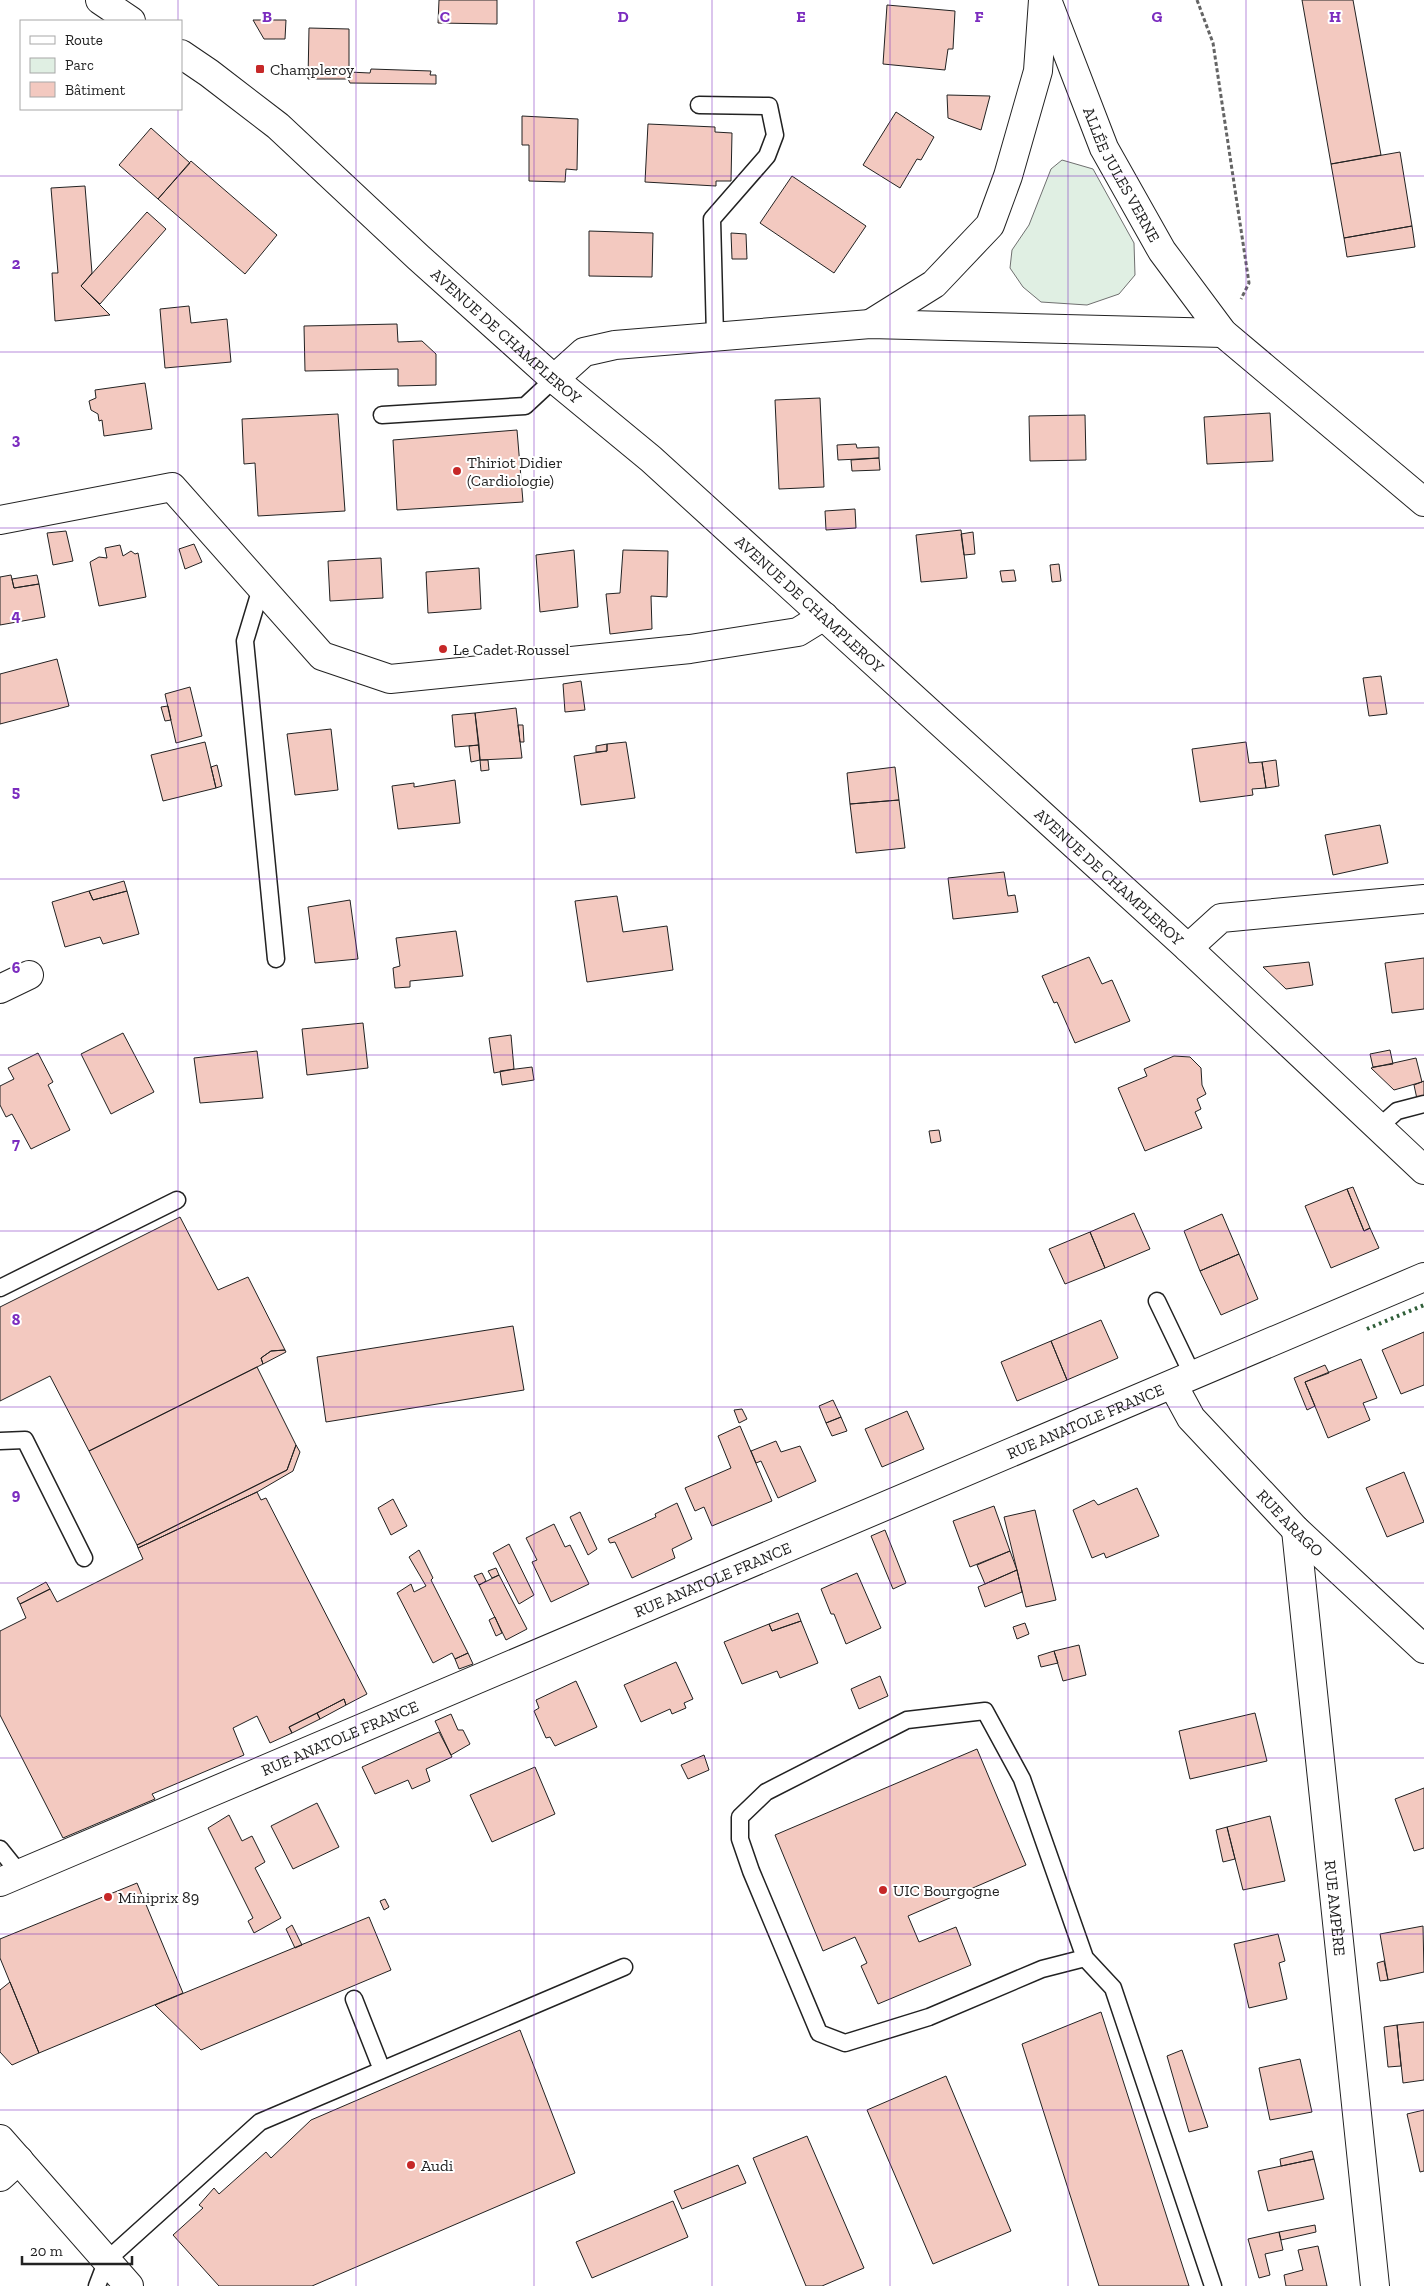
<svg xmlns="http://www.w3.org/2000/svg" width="1424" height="2286" font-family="'Zilla Slab',serif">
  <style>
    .green { fill: #e0efe3; stroke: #6f6f6f }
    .building { fill: #f3c9c0; stroke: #222 }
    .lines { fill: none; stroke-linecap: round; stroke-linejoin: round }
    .lane-casing { stroke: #222; stroke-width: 19 }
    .street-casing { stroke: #222; stroke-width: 30 }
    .secondary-casing { stroke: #222; stroke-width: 30 }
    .path { stroke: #646464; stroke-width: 3; stroke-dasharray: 4 2.5; stroke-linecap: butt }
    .lane { stroke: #fff; stroke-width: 16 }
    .street { stroke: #fff; stroke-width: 28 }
    .secondary { stroke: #fff; stroke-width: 28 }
    .hedge { stroke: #2f5e38; stroke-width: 4; stroke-dasharray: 2.5 4; stroke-linecap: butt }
    .grid { fill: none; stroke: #7b2cbf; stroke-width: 1; stroke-opacity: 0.55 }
    .poi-dot { fill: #c62828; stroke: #fff; stroke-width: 2 }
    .labels { text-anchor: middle; stroke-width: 4; stroke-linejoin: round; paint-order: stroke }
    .poi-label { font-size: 16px; fill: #222; stroke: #fff; text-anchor: start }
    .street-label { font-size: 16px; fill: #222; stroke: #fff }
    .grid-label { font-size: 16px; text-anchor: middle; font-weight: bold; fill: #7b2cbf; stroke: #fff; stroke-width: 4; stroke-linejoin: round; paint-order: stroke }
  </style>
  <rect width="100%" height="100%" fill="#fff"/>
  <path class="green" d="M1062,160L1093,169L1134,243L1135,275L1119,294L1087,305L1041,302L1023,287L1010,268L1012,250L1029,225L1051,169Z"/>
  <path class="building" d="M439,0H497V24L438,23Z
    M1302,0H1353L1381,155L1331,164Z
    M887,5L955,11L953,49H948L945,70L883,64Z
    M253,20H286L285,39H264Z
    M309,28L349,29V72L370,73L371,69L431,71L430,75H436V84L350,83L348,79H308Z
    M947,95L990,96L981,130L948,118Z
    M896,112L934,137L921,160L917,159L900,188L863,165Z
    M522,116L578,119L577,170L566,169L565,182L529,181V145H522Z
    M648,124L715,127V132L732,133L731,181H716V186L645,182Z
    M151,128L190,163L158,199L119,165Z
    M1400,152L1412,226L1344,238L1331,164Z
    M191,161L277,235L245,274L158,199Z
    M792,176L866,226L834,273L760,223Z
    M85,186L92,273L81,286L110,315L55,321L52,273H58L51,188Z
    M147,212L166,229L100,304L81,286Z
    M1412,226L1415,247L1347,257L1344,238Z
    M589,231L653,233L652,277L589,276Z
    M731,233L746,234L747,259H732Z
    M189,306L191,323L227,319L231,362L165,368L160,309Z
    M397,324L398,342L422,341L436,354V385L398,386V369L305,371L304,326Z
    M145,383L152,429L104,436L102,420L99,421L98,414L91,410L89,401L96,398L95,390Z
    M820,398L824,487L779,489L775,400Z
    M1270,413L1273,461L1207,464L1204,417Z
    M338,414L345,511L258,516L255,463L244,464L242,419Z
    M1085,415L1086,460L1030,461L1029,416Z
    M517,430L523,502L397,510L393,440Z
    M856,444L857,448L879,447V458L838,460L837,445Z
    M879,458L880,470L852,471L851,460Z
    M855,509L856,528L826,530L825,511Z
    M961,530L967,578L921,582L916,535Z
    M66,531L73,561L53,565L47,533Z
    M973,532L975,554L964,555L961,534Z
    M194,544L202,562L185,569L179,549Z
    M120,545L123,556L131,551L135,554L138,553L146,597L99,606L90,562L99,557L107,558L105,548Z
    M574,550L578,607L540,612L536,555Z
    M623,550L668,551L667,597L651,596L652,629L610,634L606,594L620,593Z
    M381,558L383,598L330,601L328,561Z
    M1059,564L1061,581L1052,582L1050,565Z
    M479,568L481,609L428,613L426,572Z
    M1014,570L1016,581L1002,582L1000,571Z
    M11,575L14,588L39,584L45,617L0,625V577Z
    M37,575L39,584L14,588L12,579Z
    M57,659L69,706L0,724V674Z
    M1381,676L1387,714L1369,716L1363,678Z
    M581,681L585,710L565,712L563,684Z
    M190,687L202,736L176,743L165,694Z
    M168,706L171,720L165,721L161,707Z
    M516,708L522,758L480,760L475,713Z
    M475,713L479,745L455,747L452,715Z
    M518,725H523L524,742H520Z
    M331,729L338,790L295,795L287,734Z
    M205,742L216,788L163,801L151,755Z
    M626,742L635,798L581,805L574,756L607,751V744Z
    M1246,742L1249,763L1262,762L1266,788L1252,789L1253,795L1200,802L1192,749Z
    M607,744V751L596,752V746Z
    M479,745L480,760L471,762L469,746Z
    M480,760H488L489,770L481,771Z
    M1276,760L1279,786L1266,788L1262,762Z
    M217,765L222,786L216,788L211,767Z
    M895,767L899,800L850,804L847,773Z
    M455,780L460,823L398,829L392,786L414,783V787Z
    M899,800L905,848L856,853L850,804Z
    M1380,825L1388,863L1333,875L1325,835Z
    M1004,872L1008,896L1015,895L1018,912L953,919L948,878Z
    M124,881L127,891L93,900L89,891Z
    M89,891L93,900L127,891L139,934L103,944L100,937L65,947L52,902Z
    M617,896L623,932L667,926L673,970L587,982L575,901Z
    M350,900L358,959L315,963L308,907Z
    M456,931L463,976L410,981V987L395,988L393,968L400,966L396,938Z
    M1089,957L1102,984L1112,980L1130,1021L1075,1043L1057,1002L1054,1003L1042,976Z
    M1424,958V1009L1392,1013L1385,963Z
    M1309,962L1313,985L1286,989L1263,967Z
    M363,1023L368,1068L307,1075L302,1029Z
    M123,1033L154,1092L111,1114L81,1054Z
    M511,1035L514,1069L494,1073L489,1038Z
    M1390,1050L1393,1064L1373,1067L1370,1054Z
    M257,1051L263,1098L200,1103L194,1058Z
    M38,1053L53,1082L48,1085L70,1130L31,1149L12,1114L6,1117L0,1105V1086L14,1079L8,1068Z
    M1174,1056L1190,1057L1201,1068L1202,1085L1206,1094L1197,1099L1201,1109L1195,1112L1202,1128L1145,1151L1118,1088L1147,1076L1144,1069Z
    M1416,1058L1422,1082L1394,1090L1371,1068Z
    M532,1067L534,1080L502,1085L500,1071Z
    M1424,1081V1098L1417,1099L1414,1085Z
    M939,1130L941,1141L931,1143L929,1131Z
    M1353,1187L1370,1228L1364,1231L1347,1189Z
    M1347,1189L1364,1231L1370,1228L1379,1248L1331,1268L1305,1206Z
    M1134,1213L1150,1249L1105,1268L1090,1232Z
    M1222,1214L1239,1254L1200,1271L1184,1231Z
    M180,1217L218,1290L248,1277L285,1350L271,1351L261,1358L263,1364L89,1451L50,1376L0,1401V1307Z
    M1090,1232L1105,1268L1065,1284L1049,1249Z
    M1239,1254L1258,1299L1221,1315L1200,1271Z
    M1101,1320L1118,1358L1067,1380L1051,1341Z
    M513,1326L524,1390L326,1422L317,1357Z
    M1424,1332V1385L1401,1394L1382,1350Z
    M1051,1341L1067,1380L1017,1401L1001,1362Z
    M285,1350L286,1352L263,1364L261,1358L271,1351Z
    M1361,1359L1377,1398L1363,1403L1370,1420L1328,1438L1305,1382Z
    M1325,1365L1329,1373L1305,1382L1315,1406L1307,1410L1294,1378Z
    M257,1367L296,1445L287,1470L137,1545L89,1451Z
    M833,1400L841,1417L826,1423L819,1406Z
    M742,1409L747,1419L739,1423L734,1410Z
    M907,1411L924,1449L882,1467L865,1429Z
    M841,1417L847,1431L832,1436L826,1423Z
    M740,1426L772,1501L712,1526L704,1507L695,1511L685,1488L731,1468L718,1436Z
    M776,1441L781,1452L800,1446L816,1481L778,1498L761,1461L756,1463L751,1451Z
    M296,1445L300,1452L293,1471L257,1492L138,1548L137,1545L287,1470Z
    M1404,1472L1424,1522L1387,1537L1366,1488Z
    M1137,1488L1159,1536L1106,1558L1104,1553L1092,1558L1073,1510L1094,1500L1098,1505Z
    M257,1492L261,1500L266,1498L367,1694L346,1705L344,1699L317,1713L289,1727L292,1733L270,1743L257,1716L233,1728L244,1755L152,1794L155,1799L63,1838L0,1715V1631L26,1618L20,1604L50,1589L57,1602L143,1559L138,1548Z
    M393,1499L407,1526L391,1535L378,1508Z
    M677,1503L692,1539L672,1549L675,1558L632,1578L615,1542L610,1543L608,1539L656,1517L655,1514Z
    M994,1506L1010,1551L970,1567L953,1521Z
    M1035,1510L1056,1600L1026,1607L1004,1517Z
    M580,1512L597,1549L588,1555L570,1517Z
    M554,1524L565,1547L570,1545L589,1584L551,1602L532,1562L537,1560L526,1538Z
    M885,1530L906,1583L893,1589L871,1536Z
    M509,1544L534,1595L519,1604L493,1553Z
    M419,1550L433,1578L431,1580L468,1653L455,1659L452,1653L433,1663L397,1593L411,1584L414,1592L426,1586L409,1557Z
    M1010,1551L1017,1570L985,1584L977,1565Z
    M496,1568L499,1575L492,1578L488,1571Z
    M1017,1570L1022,1592L985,1607L978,1587Z
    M482,1573L486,1581L479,1585L474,1576Z
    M857,1573L881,1628L846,1644L834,1614H831L821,1589Z
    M499,1575L527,1629L506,1640L479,1585Z
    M46,1582L50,1589L20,1604L17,1598Z
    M798,1613L801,1621L772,1631L769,1624Z
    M495,1617L502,1633L496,1636L489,1620Z
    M801,1621L818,1663L780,1678L777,1671L742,1684L724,1642L769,1624L772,1631Z
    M1025,1623L1029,1634L1017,1639L1013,1627Z
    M1079,1645L1086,1675L1063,1681L1054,1651Z
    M1054,1651L1058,1663L1041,1667L1038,1656Z
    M468,1653L473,1664L459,1669L455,1659Z
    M676,1662L693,1699L684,1703L686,1708L672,1714L670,1709L641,1722L624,1685Z
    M880,1676L888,1696L859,1709L851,1689Z
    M576,1681L597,1727L555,1746L550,1737L546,1738L534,1711L539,1708L536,1700Z
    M344,1699L346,1705L320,1719L317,1713Z
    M317,1713L320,1719L292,1733L289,1727Z
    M1255,1713L1267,1761L1190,1779L1179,1731Z
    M451,1714L458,1730H463L470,1744L451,1755L435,1721Z
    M439,1732L452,1757L426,1769L430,1781L412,1789L408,1780L375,1794L362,1767Z
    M977,1749L1026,1865L908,1916L919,1942L956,1927L971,1965L878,2004L861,1966L867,1963L855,1937L823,1951L775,1835Z
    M704,1755L709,1770L688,1779L681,1765Z
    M535,1767L555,1814L492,1842L470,1795Z
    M1424,1788V1848L1414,1851L1395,1799Z
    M317,1803L339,1847L293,1869L271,1826Z
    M229,1815L242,1841L252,1836L265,1862L255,1868L281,1918L254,1933L248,1921L253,1918L208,1828Z
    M1270,1816L1285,1881L1243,1890L1227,1827Z
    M1227,1827L1235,1859L1223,1862L1216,1830Z
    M137,1883L183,1993L39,2053L0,1958V1939Z
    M385,1899L389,1907L384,1910L380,1901Z
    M369,1917L391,1970L201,2050L155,2005Z
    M292,1925L302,1945L295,1948L286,1929Z
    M1423,1926L1424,1972L1388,1980L1380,1934Z
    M1278,1934L1285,1961L1279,1963L1287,1999L1249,2008L1234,1944Z
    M1384,1961L1388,1980L1380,1981L1377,1963Z
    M10,1982L39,2053L12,2065L0,2052V1990Z
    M1101,2012L1189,2286H1099L1022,2044Z
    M1424,2022V2080L1403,2083L1397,2025Z
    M1397,2025L1401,2066L1388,2067L1384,2027Z
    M520,2030L575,2173L312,2286H219L173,2235L203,2208L199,2205L214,2188L219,2194L266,2152L271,2158L311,2120Z
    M1182,2050L1208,2127L1189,2132L1167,2056Z
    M1300,2059L1312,2112L1270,2120L1259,2068Z
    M946,2076L1011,2231L933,2264L867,2110Z
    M1424,2110V2171L1420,2172L1407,2114Z
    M807,2136L864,2268L822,2286H806L753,2158Z
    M1312,2151L1314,2159L1281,2166L1280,2159Z
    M1314,2159L1324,2199L1268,2211L1258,2171Z
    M738,2165L746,2183L682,2209L674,2191Z
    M673,2201L688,2237L592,2278L576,2242Z
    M1315,2225L1316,2232L1281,2240L1279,2232Z
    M1279,2232L1283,2250L1265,2254L1270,2275L1259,2278L1248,2239Z
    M1318,2246L1327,2286H1286L1284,2275L1303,2270L1298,2250Z"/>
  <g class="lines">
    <defs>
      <path id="lane" d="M699,105L769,106L775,135L767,156L712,219L715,336
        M382,415L525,406L554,379
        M261,588L245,641L276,959
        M1380,1126L1397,1111L1424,1104
        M0,1288L177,1200
        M1157,1301L1193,1376
        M0,1441L25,1440L84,1558
        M0,1849L20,1874
        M1085,1958L1042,1969L929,2017L845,2043L819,2033L751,1871L740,1839V1817L766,1792L907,1720L985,1711L1022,1779L1085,1958L1113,1988L1213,2286
        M354,1999L382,2070
        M97,2286L107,2260L260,2122L624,1967"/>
      <g id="street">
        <path d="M100,0L131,21"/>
        <path id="s1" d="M1047,0L1104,148L1162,251L1223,333L1424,502"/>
        <path id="s2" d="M181,54L209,73L278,126L418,257L554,379L651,459L1188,948L1424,1170"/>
        <path d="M870,324L934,284L990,225L1008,176L1038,71L1043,0"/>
        <path d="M554,379L584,352L615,345L870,324L1223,333"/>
        <path d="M0,520L172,487L322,656L390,679L690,649L798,632L824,616"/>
        <path d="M1188,948L1221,918L1424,899"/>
        <path d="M0,989L29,975"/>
        <path id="s3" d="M1173,1385L1191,1418L1296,1530L1424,1649"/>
        <path id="s4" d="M1296,1530L1375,2286"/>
        <path id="s5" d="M0,1882L1424,1277"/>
        <path d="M0,2177L19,2160"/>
      </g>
      <path id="secondary" d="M0,2139L129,2286"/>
    </defs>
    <use href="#lane" class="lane-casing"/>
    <use href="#street" class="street-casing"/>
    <use href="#secondary" class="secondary-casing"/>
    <path class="path" d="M1197,0L1213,43L1249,283L1241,299"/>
    <use href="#lane" class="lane"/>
    <use href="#street" class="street"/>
    <use href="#secondary" class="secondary"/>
    <path class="hedge" d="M1367,1329L1424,1305"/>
  </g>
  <path class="grid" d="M178,0V21M356,0V2286M534,0V2286M712,0V2286M890,0V2286M1068,0V2286M1246,0V2286M178,109V2286M0,176H1424M0,352H1424M0,528H1424M0,703H1424M0,879H1424M0,1055H1424M0,1231H1424M0,1407H1424M0,1583H1424M0,1758H1424M0,1934H1424M0,2110H1424"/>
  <g class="poi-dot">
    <rect x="255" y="64" width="10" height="10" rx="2.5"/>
    <circle cx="457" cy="471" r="5"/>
    <circle cx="443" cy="649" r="5"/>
    <circle cx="883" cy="1890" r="5"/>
    <circle cx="108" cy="1897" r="5"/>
    <circle cx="411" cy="2165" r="5"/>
  </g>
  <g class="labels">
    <g class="poi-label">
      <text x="270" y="75">Champleroy</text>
      <text x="467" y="468">Thiriot Didier<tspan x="467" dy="18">(Cardiologie)</tspan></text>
      <text x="453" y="655">Le Cadet Roussel</text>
      <text x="893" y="1896">UIC Bourgogne</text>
      <text x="118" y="1903">Miniprix 89</text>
      <text x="421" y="2171">Audi</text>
    </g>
    <g class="street-label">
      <text dy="6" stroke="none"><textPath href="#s1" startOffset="190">ALLÉE JULES VERNE</textPath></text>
      <text dy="6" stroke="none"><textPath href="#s2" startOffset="431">AVENUE DE CHAMPLEROY</textPath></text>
      <text dy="6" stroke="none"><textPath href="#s2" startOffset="836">AVENUE DE CHAMPLEROY</textPath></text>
      <text dy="6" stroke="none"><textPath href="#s2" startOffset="1241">AVENUE DE CHAMPLEROY</textPath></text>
      <text dy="6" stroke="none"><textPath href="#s5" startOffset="1179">RUE ANATOLE FRANCE</textPath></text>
      <text dy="6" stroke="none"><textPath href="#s3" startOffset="182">RUE ARAGO</textPath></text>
      <text dy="6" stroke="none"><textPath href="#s5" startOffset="774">RUE ANATOLE FRANCE</textPath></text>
      <text dy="6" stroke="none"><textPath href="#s5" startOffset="369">RUE ANATOLE FRANCE</textPath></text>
      <text dy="6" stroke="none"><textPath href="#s4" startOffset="380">RUE AMPÈRE</textPath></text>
    </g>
  </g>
  <g class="grid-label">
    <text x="267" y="22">B</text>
    <text x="445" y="22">C</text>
    <text x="623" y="22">D</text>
    <text x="801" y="22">E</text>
    <text x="979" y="22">F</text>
    <text x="1157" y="22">G</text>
    <text x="1335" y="22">H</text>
    <text x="16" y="269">2</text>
    <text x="16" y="445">3</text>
    <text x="16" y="621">4</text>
    <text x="16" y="797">5</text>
    <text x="16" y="973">6</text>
    <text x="16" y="1149">7</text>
    <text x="16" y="1325">8</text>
    <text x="16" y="1500">9</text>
  </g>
  <rect x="20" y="20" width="162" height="90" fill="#ffffff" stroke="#a7a7a7"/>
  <rect x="30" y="36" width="25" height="8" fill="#ffffff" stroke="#a7a7a7"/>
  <text x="65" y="45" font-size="15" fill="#222222">Route</text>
  <rect x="30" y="58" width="25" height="15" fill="#e0efe3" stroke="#a7a7a7"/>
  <text x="65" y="70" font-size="15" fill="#222222">Parc</text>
  <rect x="30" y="82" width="25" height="15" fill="#f3c9c0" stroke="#a7a7a7"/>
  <text x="65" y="95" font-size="15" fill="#222222">Bâtiment</text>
  <path d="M22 2256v8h110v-8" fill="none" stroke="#222222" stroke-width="2.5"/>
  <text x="30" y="2256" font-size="15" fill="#222222" stroke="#ffffff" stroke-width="4" paint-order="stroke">20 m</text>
</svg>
